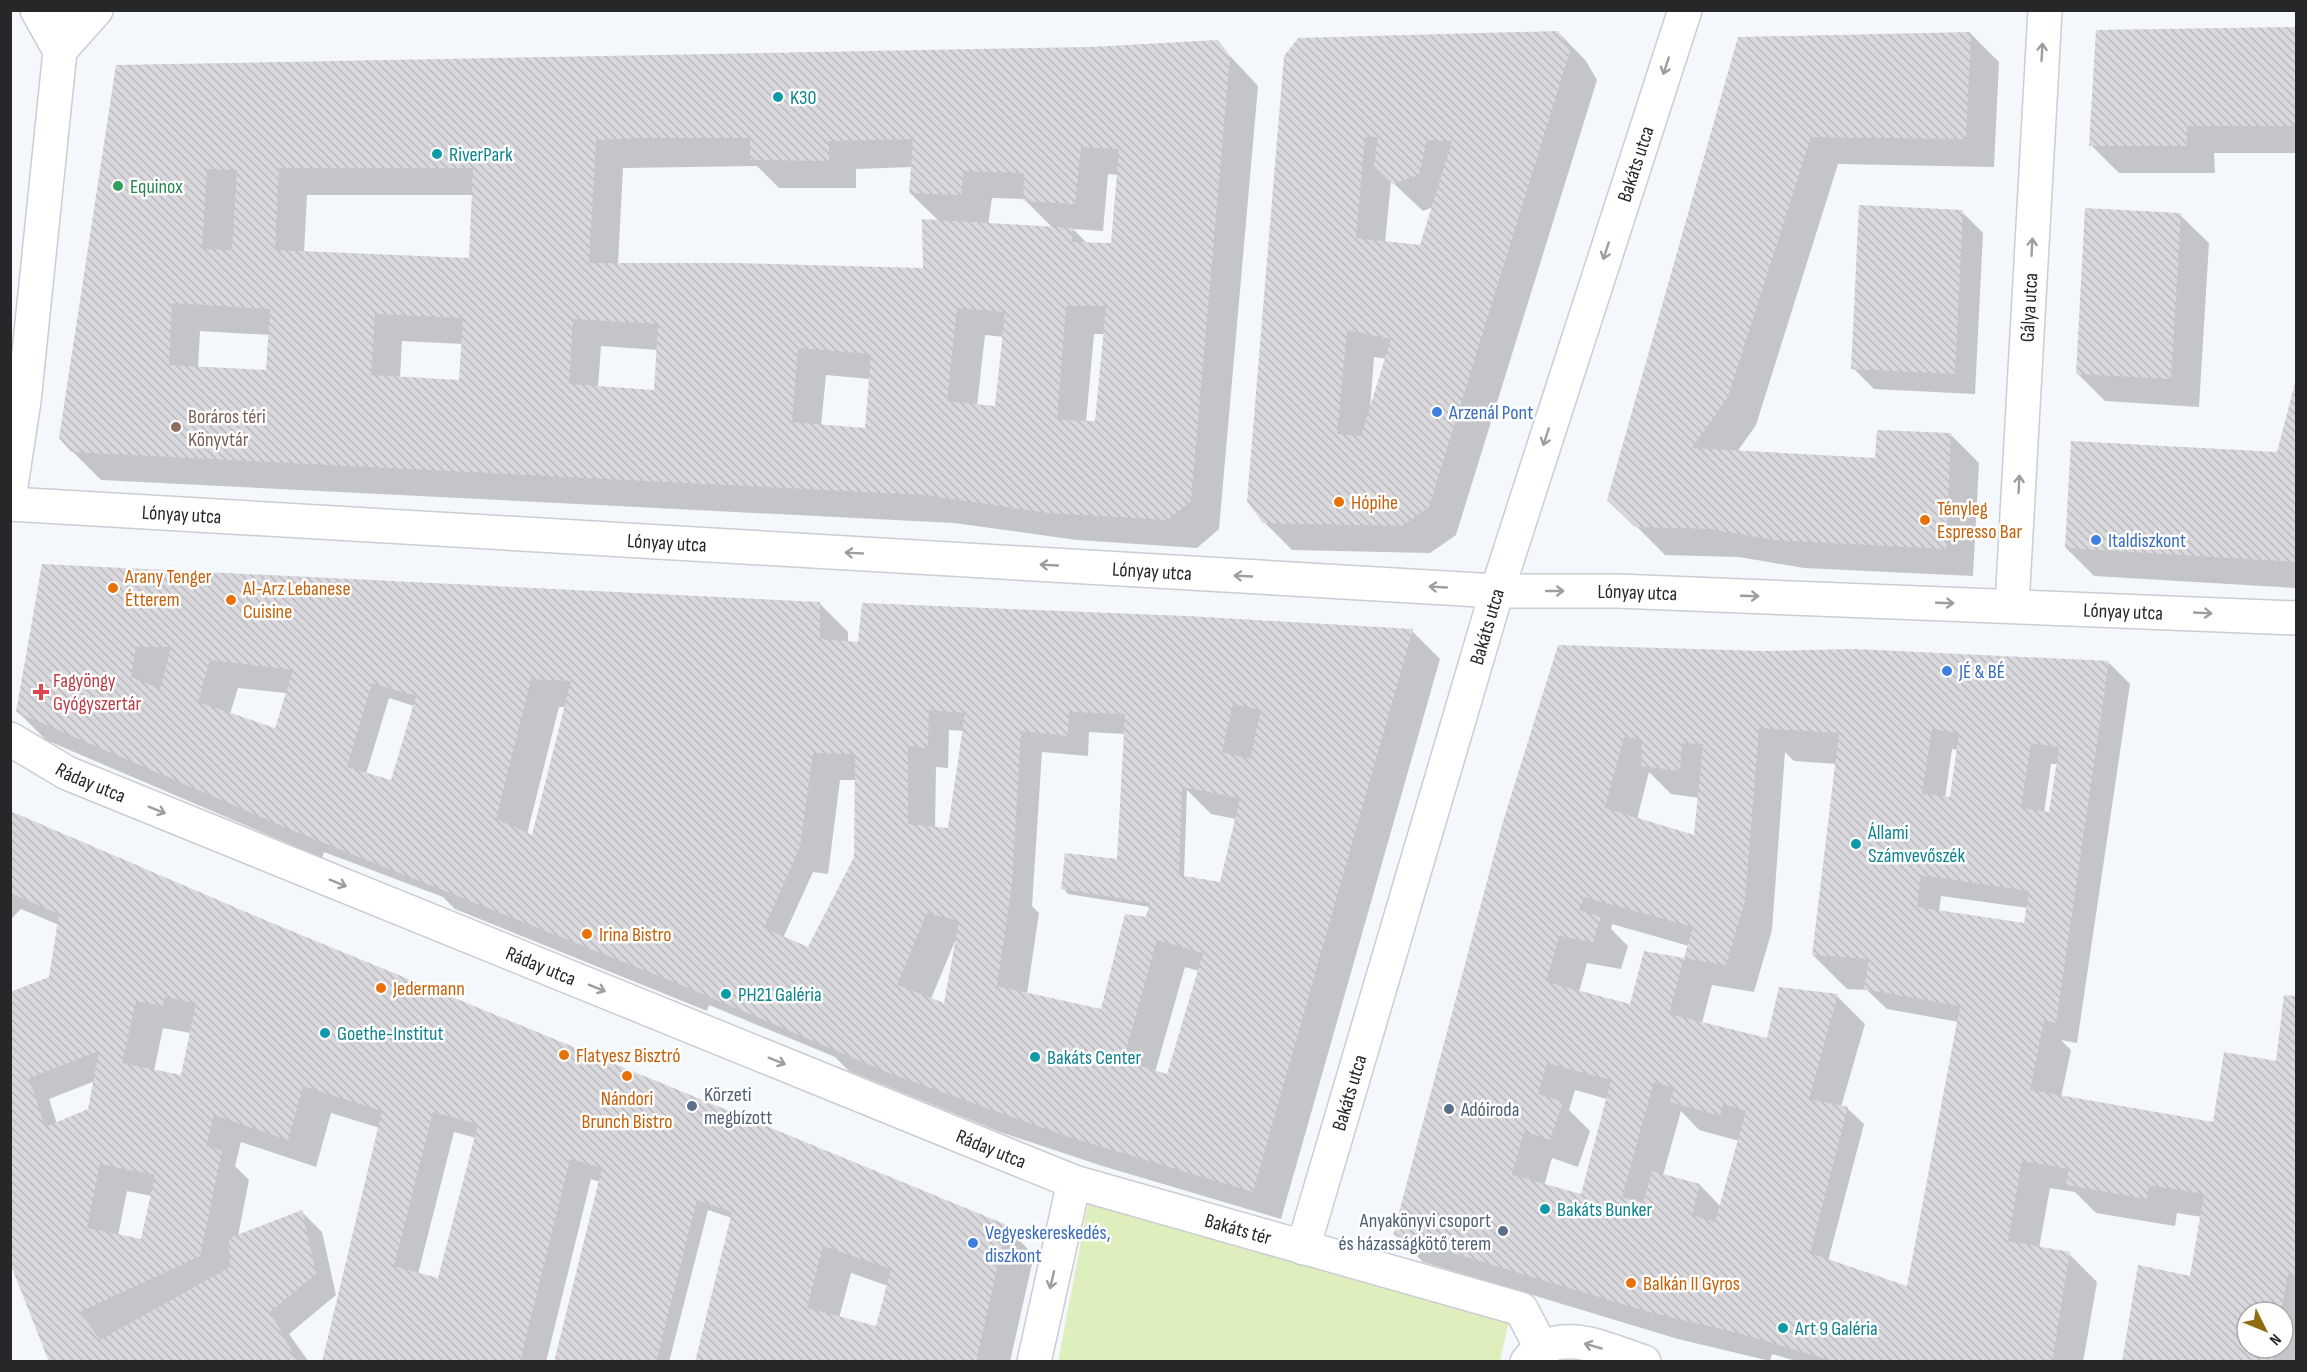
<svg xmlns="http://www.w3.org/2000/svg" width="2307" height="1372" font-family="'Sofia Sans Condensed',sans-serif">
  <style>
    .park { fill: #deeebd }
    .shadow { fill: #0003; fill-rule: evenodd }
    .building { fill: url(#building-back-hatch); fill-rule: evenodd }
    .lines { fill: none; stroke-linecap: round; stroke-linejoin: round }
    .street-casing { stroke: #cacdd2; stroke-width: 36 }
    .secondary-casing { stroke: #cacdd2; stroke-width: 36 }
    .street { stroke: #fff; stroke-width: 33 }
    .secondary { stroke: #fff; stroke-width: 33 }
    .oneway { stroke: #9d9e9f }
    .culture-dot { fill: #0f9aa8; stroke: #fff; stroke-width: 2 }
    .leisure-dot { fill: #2e9e5b; stroke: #fff; stroke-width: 2 }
    .shop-dot { fill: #3f7fe0; stroke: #fff; stroke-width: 2 }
    .education-dot { fill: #8d6e63; stroke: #fff; stroke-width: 2 }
    .food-dot { fill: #e8710a; stroke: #fff; stroke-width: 2 }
    .health-dot { fill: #e0444e; stroke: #fff; stroke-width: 2 }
    .service-dot { fill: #5c6f8a; stroke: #fff; stroke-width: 2 }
    .labels { text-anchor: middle; stroke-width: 5; stroke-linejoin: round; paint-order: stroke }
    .culture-label { font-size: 20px; fill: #0d838f; stroke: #fff; text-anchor: start }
    .street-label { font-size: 20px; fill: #262729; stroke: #fff }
    .leisure-label { font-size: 20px; fill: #27864d; stroke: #fff; text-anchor: start }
    .shop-label { font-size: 20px; fill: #366cbe; stroke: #fff; text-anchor: start }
    .education-label { font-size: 20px; fill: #785e54; stroke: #fff; text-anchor: start }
    .food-label { font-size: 20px; fill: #c56008; stroke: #fff; text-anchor: start }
    .health-label { font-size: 20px; fill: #be3a42; stroke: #fff; text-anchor: start }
    .service-label { font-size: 20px; fill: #4e5e75; stroke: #fff; text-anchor: start }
  </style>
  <defs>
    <pattern id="building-back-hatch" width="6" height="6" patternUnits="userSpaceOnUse" patternTransform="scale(1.5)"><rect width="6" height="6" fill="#d9d8dd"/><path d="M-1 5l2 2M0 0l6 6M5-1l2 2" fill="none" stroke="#bab9be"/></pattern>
  </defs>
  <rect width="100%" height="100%" fill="#f4f7fc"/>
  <path class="park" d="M1089,1199L1509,1321L1500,1361L1058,1362Z"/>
  <path class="shadow" d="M2296,28V153H2214L2215,173H2119L2091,145L2098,31Z
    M1558,32L1586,61L1597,80L1456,535L1430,553L1292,550L1264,522L1285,56ZM1391,181L1423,211L1433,207L1421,247L1385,243ZM1374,357L1387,359L1370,409Z
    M1971,34L1999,62L1994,167L1838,164L1756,425L1737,452L1877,460L1951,435L1979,463L1973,576L1804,568L1739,557L1665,555L1609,499L1739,38Z
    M1217,42L1258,86L1219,529L1197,548L1077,540L954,523L101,480L72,451L118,66L1090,49ZM757,166L779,188H856V169L912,167L910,193L940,222L925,270L618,264L623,168ZM1108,174L1119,175L1112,245L1088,244L1073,229L1103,231ZM307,195H474L471,260L304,253ZM992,198L1024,199L1053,228L988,225ZM200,331L270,335L268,371L198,368ZM1094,334H1105L1097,423L1086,422ZM985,335L1004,337L996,408L977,406ZM402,341L463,344L460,382L400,378ZM601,346L658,350L655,392L598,388ZM826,375L870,379L866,429L821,426Z
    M1962,212L1983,233L1975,394L1874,389L1853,368Z
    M2180,215L2209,243L2199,407L2105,401L2077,373Z
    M2296,383V588L2094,576L2066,548L2278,454Z
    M44,566L820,604L848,632V643L1412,631L1440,659L1281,1219L1099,1165L1000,1132L849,1071L835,1057L709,1005L707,1011L455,909L443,897L324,852L322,858L46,740L18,712ZM238,688L287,693L276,730L230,714ZM389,698L414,706L392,781L366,774ZM559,707H566L533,837L527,834ZM949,730L964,731L949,829L935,828L936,767L948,768ZM1089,732L1125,734L1118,861L1063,888L1068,894L1150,907L1102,1011L1027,994L1039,913L1032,906L1042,752L1088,756ZM840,780H856V857L809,949L783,938L813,872L828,874ZM1187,790L1211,814L1236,819L1222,884L1184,878ZM955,941L956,942L945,1005L931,999ZM1185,967L1199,971L1168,1076L1155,1072Z
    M1559,647L1763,652L1855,651L2109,663L2130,684L2077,1043L2061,1040L2071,1050L2061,1097L2214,1124L2278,1063L2286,996L2296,997V1362H2124L2191,1277L2202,1217L2177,1213L2175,1226L2096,1213L2075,1192L2050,1188L2039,1248L2069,1254L2097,1282L2083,1362H1799L1772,1354L1770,1361L1678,1339L1423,1262L1394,1234ZM1952,749L1958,750L1951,799L1945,798ZM1785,752L1794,761L1837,764L1813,955L1847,989L1867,990L1887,1009L1959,1022L1908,1288L1828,1261L1864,1124L1847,1108L1841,1107L1865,1024L1837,996L1768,1040L1702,1023L1712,985L1754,992L1772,930ZM2051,764H2058L2050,814L2044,813ZM1649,772L1671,794L1700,798L1695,837L1637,819ZM1941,896L2028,908L2025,924L1939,912ZM1612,924L1689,946L1685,959L1645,952L1631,1006L1579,992L1587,963L1621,969L1628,946L1611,929ZM1575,1090L1607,1099L1582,1196L1544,1186L1552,1158L1578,1167L1590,1131L1569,1110ZM1681,1111L1699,1130L1739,1141L1721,1207L1700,1185L1663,1175ZM2247,1312H2283V1348H2247Z
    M10,812L136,865L195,893L1006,1227L1034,1255L1010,1362H696L732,1218L708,1210L669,1362H556L600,1182L591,1179L546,1362H324L380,1128L331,1113L316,1167L241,1142L235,1166L249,1180L238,1236L301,1211L322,1232L336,1295L289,1334L309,1362H51L10,994L51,978L59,925L21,909L10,920ZM163,1028L191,1033L182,1077L154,1071ZM95,1081L89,1110L57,1124L49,1099ZM454,1132L476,1138L439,1280L418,1274ZM127,1191L152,1196L143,1241L118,1236ZM851,1273L888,1286L877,1328L839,1318Z"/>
  <path class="building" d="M2296,27V126H2187V146H2089L2096,30Z
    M1558,31L1570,51L1429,507L1402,526L1263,523L1247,501L1284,56L1298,38ZM1365,137H1378L1374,166L1393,184L1419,175L1427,140L1452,141L1420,245L1356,238ZM1347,330L1391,339L1361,436L1337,434Z
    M1971,32L1966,139L1811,137L1728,397L1692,448L1875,458L1877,430L1951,433L1946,549L1775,540L1710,529L1635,527L1607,500L1738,37Z
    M1218,40L1230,56L1191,501L1168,520L1048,513L925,495L71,452L59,438L116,65L1090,47ZM639,138H750V160L829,161V141L913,139L909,193L961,195L964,171L1024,173L1023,201L1075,204L1081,147L1119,149L1111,243L1072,242L1073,228L922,219L923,268L734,263H589L596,140ZM279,168H473L469,258L275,250ZM207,169L237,170L232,250L202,249ZM172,303L270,309L266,370L169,365ZM1066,306H1106L1095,421L1057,420ZM957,308L1005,312L995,406L947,401ZM375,314L463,318L459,380L371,375ZM573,319L658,324L654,390L569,384ZM798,348L871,354L865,428L792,422Z
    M1859,205L1963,210L1955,374L1851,369Z
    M2085,208L2181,213L2171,379L2076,374Z
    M2296,379V562L2065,548L2071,441L2277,452Z
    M42,564L820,602V639L858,642L862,603L1187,616L1413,629L1253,1192L1069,1137L894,1075L679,984L294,831L16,712ZM136,647H171L160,689L131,677ZM210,660L293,670L275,728L198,702ZM531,679L571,681L532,835L496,819ZM372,683L416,696L391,780L347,767ZM1233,704L1261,710L1250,759L1222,752ZM929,710L965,713L948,828L908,824V746L928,748ZM1069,712L1125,714L1117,859L1065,853L1061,889L1150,903L1146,917L1125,914L1101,1009L997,986L1012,884L1021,731L1068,736ZM813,753L855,754L854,857L808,947L764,928L800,847ZM1182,787L1240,798L1220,882L1179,875ZM927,913L959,921L944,1003L897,985ZM1157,940L1203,953L1167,1074L1123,1061Z
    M1558,645L1763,651L1855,649L2109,661L2056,1023L2044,1021L2030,1090L2213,1122L2224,1052L2276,1061L2284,995L2296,996V1276L2288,1274L2281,1312H2247V1348H2275L2272,1362H2122L2138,1265L2190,1276L2204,1194L2149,1185L2147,1199L2066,1185L2069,1169L2022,1161L2008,1241L2070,1252L2052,1362H1836L1742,1334L1649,1312L1393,1235L1502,825ZM1759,728L1839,733L1812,955L1869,959L1864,989L1960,1006L1907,1286L1810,1253L1848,1107L1809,1099L1838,994L1779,987L1767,1038L1669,1014L1684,958L1644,951L1630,1004L1546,982L1559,936L1593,942L1601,917L1579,910L1584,897L1693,927L1684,958L1726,965L1745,901ZM1932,729L1959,733L1950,797L1922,794ZM1624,737L1642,739L1641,766L1680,771L1682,743L1703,744L1694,835L1605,808ZM2031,743L2059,747L2049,812L2021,808ZM1921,875L2029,891L2024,923L1917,907ZM1547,1063L1611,1080L1581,1194L1512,1175L1524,1131L1550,1140L1563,1102L1538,1094ZM1654,1082L1674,1088L1670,1102L1720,1116L1723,1104L1746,1111L1715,1222L1692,1215L1700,1184L1652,1171L1643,1203L1622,1197Z
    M10,811L272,923L1007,1225L976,1362H695L732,1212L697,1200L656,1362H554L602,1168L570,1159L520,1362H322L382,1111L303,1086L288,1140L214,1115L206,1146L222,1151L200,1256L80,1312L100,1340L230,1267L229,1238L302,1210L316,1274L270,1312L298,1362H49L10,1263V992L49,977L59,914L10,893ZM165,997L196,1003L181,1075L122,1063L136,1001L163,1006ZM99,1051L88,1109L45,1127L29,1078ZM433,1112L478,1124L438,1278L394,1266ZM100,1164L155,1175L141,1239L87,1228ZM823,1246L891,1269L876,1326L807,1308Z"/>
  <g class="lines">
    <defs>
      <g id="street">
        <path id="s1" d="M10,504L1497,591H1617L2296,618"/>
        <path id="s2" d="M2012,605L2045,10"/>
        <path id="s3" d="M10,739L67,773L1074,1182L1521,1309L1541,1347"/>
        <path id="s4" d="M1303,1248L1497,591L1685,10"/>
        <path d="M1034,1362L1074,1182"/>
        <path d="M1527,1362C1556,1323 1607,1350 1644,1362"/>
      </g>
      <path id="secondary" d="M37,10L60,51
        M63,47L96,10
        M10,492L24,401L60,51L70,10"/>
    </defs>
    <use href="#street" class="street-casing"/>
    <use href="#secondary" class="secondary-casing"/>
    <use href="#street" class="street"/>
    <use href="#secondary" class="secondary"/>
  </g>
  <defs><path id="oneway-shaft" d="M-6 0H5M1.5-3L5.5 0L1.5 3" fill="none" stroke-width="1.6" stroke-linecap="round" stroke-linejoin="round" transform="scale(1.5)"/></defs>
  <g class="oneway">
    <use href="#oneway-shaft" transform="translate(2042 52) rotate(-87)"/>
    <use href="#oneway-shaft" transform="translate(1666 66) rotate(108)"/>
    <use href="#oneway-shaft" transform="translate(2032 247) rotate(-87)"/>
    <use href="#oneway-shaft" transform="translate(1606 251) rotate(108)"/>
    <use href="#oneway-shaft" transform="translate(1546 437) rotate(108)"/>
    <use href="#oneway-shaft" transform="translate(2019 484) rotate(-87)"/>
    <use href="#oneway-shaft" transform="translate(854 553) rotate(-177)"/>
    <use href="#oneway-shaft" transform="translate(1049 565) rotate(-177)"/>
    <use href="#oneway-shaft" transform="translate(1243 576) rotate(-177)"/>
    <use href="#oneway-shaft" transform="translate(1438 587) rotate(-177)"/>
    <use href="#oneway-shaft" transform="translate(1555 591)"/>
    <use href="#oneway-shaft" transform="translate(1750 596) rotate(2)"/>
    <use href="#oneway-shaft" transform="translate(1945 603) rotate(2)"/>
    <use href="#oneway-shaft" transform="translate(2203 613) rotate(3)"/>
    <use href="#oneway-shaft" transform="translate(157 810) rotate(22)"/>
    <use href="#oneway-shaft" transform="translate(338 883) rotate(22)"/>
    <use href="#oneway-shaft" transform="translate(597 988) rotate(22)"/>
    <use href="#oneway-shaft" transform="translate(777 1061) rotate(22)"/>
    <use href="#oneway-shaft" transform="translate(1052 1280) rotate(103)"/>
    <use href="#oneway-shaft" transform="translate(1593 1346) rotate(-164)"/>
  </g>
  <g class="culture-dot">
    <circle cx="778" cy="97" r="6"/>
    <circle cx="437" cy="154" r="6"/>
    <circle cx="1856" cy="844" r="6"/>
    <circle cx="726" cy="994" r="6"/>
    <circle cx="325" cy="1033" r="6"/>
    <circle cx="1035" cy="1057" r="6"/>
    <circle cx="1545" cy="1209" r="6"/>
    <circle cx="1783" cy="1328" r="6"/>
  </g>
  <circle class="leisure-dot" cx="118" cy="186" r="6"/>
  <g class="shop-dot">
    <circle cx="1437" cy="412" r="6"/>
    <circle cx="2096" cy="540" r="6"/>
    <circle cx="1947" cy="671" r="6"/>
    <circle cx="973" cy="1243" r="6"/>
  </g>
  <circle class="education-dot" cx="176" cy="427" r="6"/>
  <g class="food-dot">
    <circle cx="1339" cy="502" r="6"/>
    <circle cx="1925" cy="520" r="6"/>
    <circle cx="113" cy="588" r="6"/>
    <circle cx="231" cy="600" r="6"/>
    <circle cx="587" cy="934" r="6"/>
    <circle cx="381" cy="988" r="6"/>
    <circle cx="564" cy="1055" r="6"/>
    <circle cx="627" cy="1076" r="6"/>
    <circle cx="1631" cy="1283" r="6"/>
  </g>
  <path class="health-dot" d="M38 683h6v6h6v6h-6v6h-6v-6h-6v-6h6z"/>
  <g class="service-dot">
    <circle cx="692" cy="1106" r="6"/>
    <circle cx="1449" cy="1109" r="6"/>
    <circle cx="1503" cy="1231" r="6"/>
  </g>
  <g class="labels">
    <g class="culture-label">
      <text x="790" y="104">K30</text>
      <text x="449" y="161">RiverPark</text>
      <text x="1868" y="839">Állami<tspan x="1868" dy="23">Számvevőszék</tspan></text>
      <text x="738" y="1001">PH21 Galéria</text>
      <text x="337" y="1040">Goethe-Institut</text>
      <text x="1047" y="1064">Bakáts Center</text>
      <text x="1557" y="1216">Bakáts Bunker</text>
      <text x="1795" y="1335">Art 9 Galéria</text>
    </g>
    <g class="street-label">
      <text dy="7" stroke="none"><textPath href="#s4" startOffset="1134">Bakáts utca</textPath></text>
      <text dy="7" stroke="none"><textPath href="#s2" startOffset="298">Gálya utca</textPath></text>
      <text dy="7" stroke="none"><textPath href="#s1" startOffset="172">Lónyay utca</textPath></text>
      <text dy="7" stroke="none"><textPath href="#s1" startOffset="658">Lónyay utca</textPath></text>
      <text dy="7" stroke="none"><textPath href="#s1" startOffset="1144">Lónyay utca</textPath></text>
      <text dy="7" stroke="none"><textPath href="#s1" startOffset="1630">Lónyay utca</textPath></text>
      <text dy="7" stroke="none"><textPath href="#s1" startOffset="2116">Lónyay utca</textPath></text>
      <text dy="7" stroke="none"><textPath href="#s4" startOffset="648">Bakáts utca</textPath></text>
      <text dy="7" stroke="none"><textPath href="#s3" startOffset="92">Ráday utca</textPath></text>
      <text dy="7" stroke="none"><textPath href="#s3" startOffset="578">Ráday utca</textPath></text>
      <text dy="7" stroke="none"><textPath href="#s4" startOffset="162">Bakáts utca</textPath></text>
      <text dy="7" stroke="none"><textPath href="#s3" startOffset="1064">Ráday utca</textPath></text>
      <text dy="7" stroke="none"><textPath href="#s3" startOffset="1324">Bakáts tér</textPath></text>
    </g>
    <g class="leisure-label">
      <text x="130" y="193">Equinox</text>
    </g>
    <g class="shop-label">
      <text x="1449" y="419">Arzenál Pont</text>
      <text x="2108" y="547">Italdiszkont</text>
      <text x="1959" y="678">JÉ &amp; BÉ</text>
      <text x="985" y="1239">Vegyeskereskedés,<tspan x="985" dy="23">diszkont</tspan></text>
    </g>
    <g class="education-label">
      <text x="188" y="423">Boráros téri<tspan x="188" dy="23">Könyvtár</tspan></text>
    </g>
    <g class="food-label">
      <text x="1351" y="509">Hópihe</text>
      <text x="1937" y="515">Tényleg<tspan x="1937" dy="23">Espresso Bar</tspan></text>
      <text x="125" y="583">Arany Tenger<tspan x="125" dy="23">Étterem</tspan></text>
      <text x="243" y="595">Al-Arz Lebanese<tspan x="243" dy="23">Cuisine</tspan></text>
      <text x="599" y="941">Irina Bistro</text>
      <text x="393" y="995">Jedermann</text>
      <text x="576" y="1062">Flatyesz Bisztró</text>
      <text x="627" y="1105" text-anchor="middle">Nándori<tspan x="627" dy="23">Brunch Bistro</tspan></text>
      <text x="1643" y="1290">Balkán II Gyros</text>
    </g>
    <g class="health-label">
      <text x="53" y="687">Fagyöngy<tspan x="53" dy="23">Gyógyszertár</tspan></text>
    </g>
    <g class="service-label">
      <text x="704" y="1101">Körzeti<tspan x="704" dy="23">megbízott</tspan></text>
      <text x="1461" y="1116">Adóiroda</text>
      <text x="1491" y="1227" text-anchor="end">Anyakönyvi csoport<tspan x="1491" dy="23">és házasságkötő terem</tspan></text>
    </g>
  </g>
  <rect width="2307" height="1372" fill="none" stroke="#262729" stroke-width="24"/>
  <g transform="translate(2265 1330) rotate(133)"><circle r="28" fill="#ffffff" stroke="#a8a9a9" stroke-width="1.5"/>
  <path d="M0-4.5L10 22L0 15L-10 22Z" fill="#8e6d11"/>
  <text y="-9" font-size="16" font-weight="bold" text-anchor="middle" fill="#262729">N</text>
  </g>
</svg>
